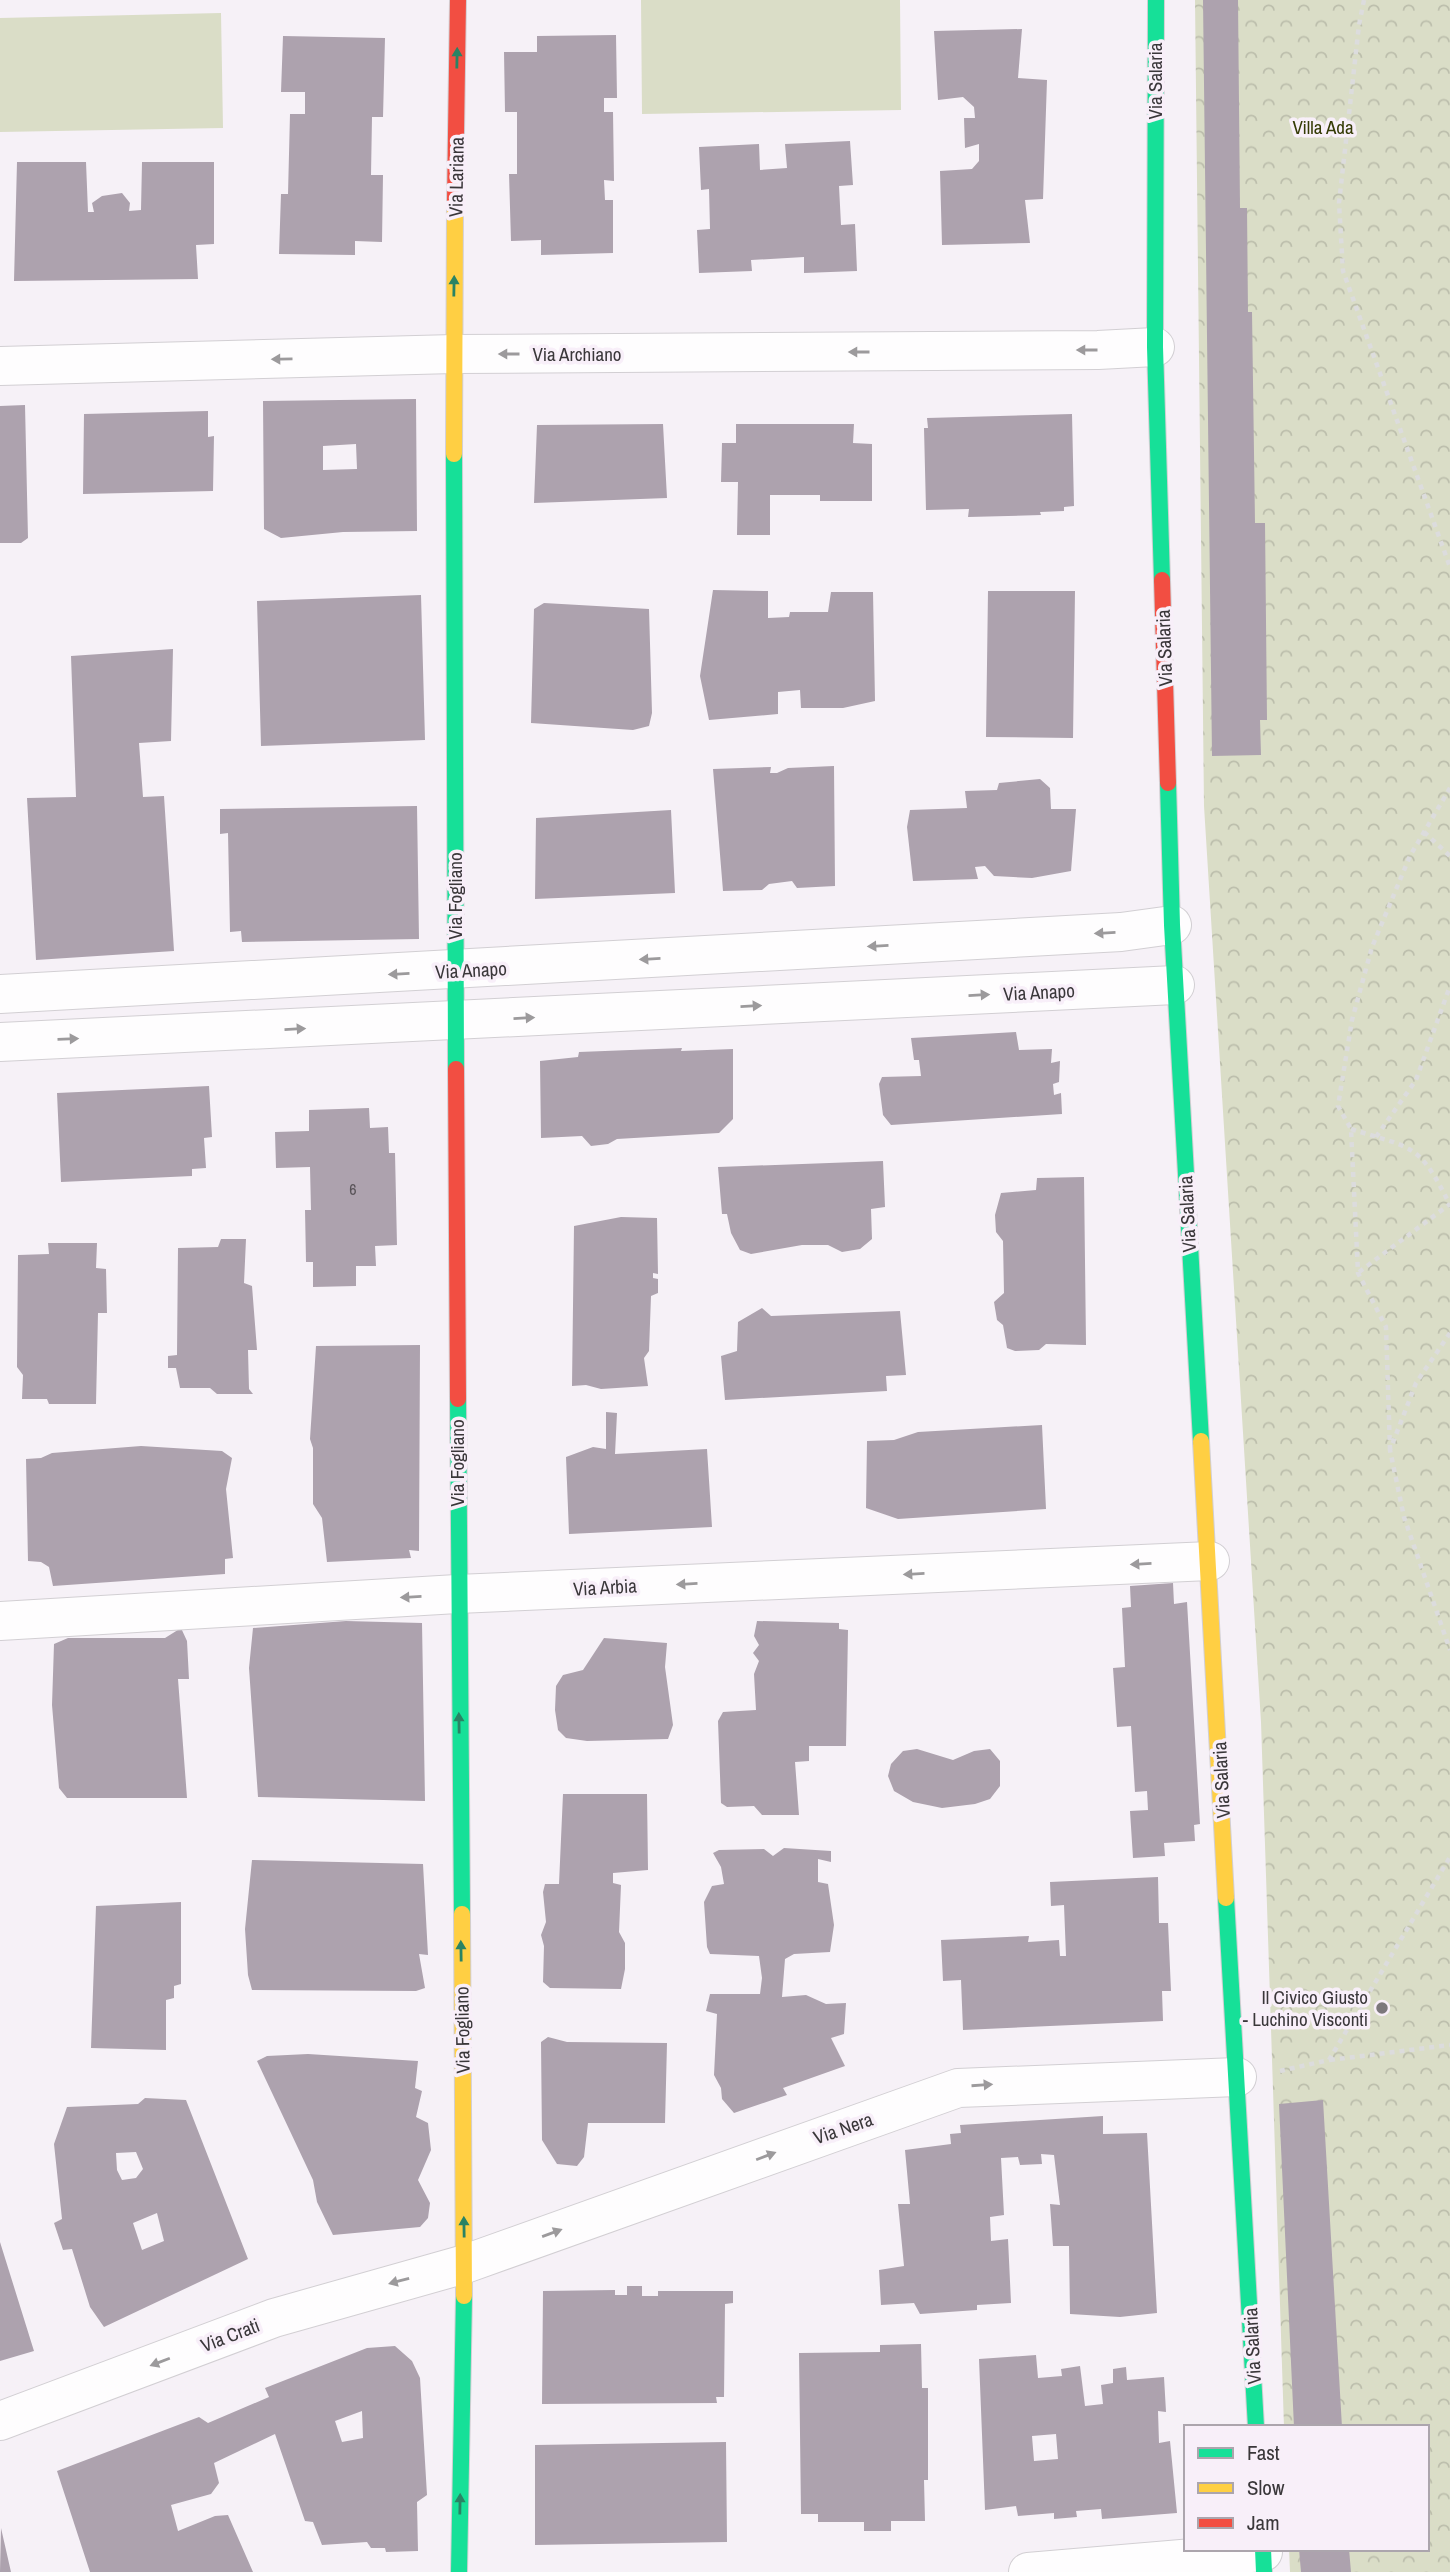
<svg xmlns="http://www.w3.org/2000/svg" width="1450" height="2572" font-family="'Archivo Narrow',sans-serif">
  <style>
    .park { fill: url(#park-crowns) }
    .pitch { fill: #daddc7 }
    .building { fill: #ada2ae; fill-rule: evenodd }
    .lines { fill: none; stroke-linecap: round; stroke-linejoin: round }
    .street-casing { stroke: #d2cfd3; stroke-width: 40 }
    .fast-casing { stroke: #d2cfd3; stroke-width: 18 }
    .slow-casing { stroke: #d2cfd3; stroke-width: 18 }
    .jam-casing { stroke: #d2cfd3; stroke-width: 18 }
    .path { stroke: #dcdcdd; stroke-width: 4.5; stroke-dasharray: 5 5; stroke-linecap: butt }
    .street { stroke: #fefdfe; stroke-width: 38 }
    .fast { stroke: #16e098; stroke-width: 16 }
    .slow { stroke: #ffcf43; stroke-width: 16 }
    .jam { stroke: #f24e42; stroke-width: 16 }
    .oneway { fill: #2a8364 }
    .oneway2 { fill: #9c9a9c }
    .poi-dot { fill: #7c787c; stroke: #f8eff9; stroke-width: 2.5 }
    .labels { text-anchor: middle; stroke-width: 7; stroke-linejoin: round; paint-order: stroke }
    .number-label { font-size: 16px; fill: #575257 }
    .street-label { font-size: 19px; fill: #3a373a; stroke: #f8eff9 }
    .park-label { font-size: 19px; fill: #353b06; stroke: #f8eff9 }
    .poi-label { font-size: 19px; fill: #3a373a; stroke: #f8eff9; text-anchor: end }
  </style>
  <defs>
    <pattern id="park-crowns" width="20" height="18" patternUnits="userSpaceOnUse" patternTransform="scale(1.75)"><rect width="20" height="18" fill="#daddc7"/><path d="M2 6a3 3 0 1 1 6 0M12 15a3 3 0 1 1 6 0" fill="none" stroke="#bcbeac"/></pattern>
  </defs>
  <rect width="100%" height="100%" fill="#f6f1f7"/>
  <path class="park" d="M1195,0H1450V2572H1290L1289,2549H1427V2427H1284L1261,1722L1204,806Z"/>
  <path class="pitch" d="M641,0H900L901,110L642,114Z
    M221,13L223,128L0,132V18Z"/>
  <path class="building" d="M1203,0H1238L1240,208H1247L1248,312H1252L1255,523H1265L1267,720H1260L1261,755L1212,756Z
    M1022,29L1018,78L1047,80L1043,199L1025,200L1030,243L942,245L940,171L972,169L979,161V144L965,148L964,118H975L974,107L963,97L938,100L934,31Z
    M616,35L617,98H604V112H613L614,181L604,180L605,200H613V253L541,255V240L511,241L509,174H517V112H505L504,52H537V36Z
    M283,36L385,38L383,117H372L371,175H383L382,242L355,241V255L279,254L281,194H288L290,114H305V92H281Z
    M850,141L853,185L839,186L841,225L855,224L857,271L804,273V257L751,260L752,271L699,273L697,230L710,229L709,189L701,190L699,147L759,144L760,170L787,168L785,144Z
    M17,162H86L88,212H94L92,203L102,196L122,193L130,203L129,211L141,210L142,162H214V244L196,245L198,279L14,281Z
    M416,399L417,531L343,532L281,538L264,529L263,401ZM356,444L357,469L323,470V446Z
    M25,405L28,538L21,543H0V406Z
    M208,411V437L214,436L213,491L83,494L84,414Z
    M1072,414L1074,506L1064,507V511L1040,512L1041,515L968,517L969,509L926,510L924,428H928L927,418Z
    M663,424L667,498L534,503L537,425Z
    M736,424H854L853,443L872,444V501H820V495H770V535H737L738,482H721L722,443H736Z
    M713,590L768,591V618L789,617L790,612H828L831,592H873L875,701L843,708H801L800,690L778,692V714L709,720L700,676Z
    M988,591H1075L1073,738L986,737Z
    M421,595L425,740L261,746L257,601Z
    M544,603L649,609L652,713L649,726L633,730L531,723L534,609Z
    M173,649L171,741L139,743L143,797L164,796L174,951L36,960L27,798L76,797L71,656Z
    M834,766L835,886L797,888L792,881L769,884L762,890L723,891L713,769L771,767L770,773H777L788,768Z
    M1040,779L1050,788L1051,809H1076L1071,871L1032,878L994,876L985,866L975,867L978,879L913,881L907,827L910,810L967,808L965,791L997,790L999,783Z
    M417,806L419,939L242,942L241,931L230,932L228,833L220,834V809Z
    M671,810L675,893L535,899L536,818Z
    M1016,1032L1019,1050L1052,1049L1051,1063L1060,1061L1059,1082L1053,1084L1054,1095L1061,1093L1062,1114L891,1125L883,1115L879,1084L882,1077L921,1076L919,1060H914L911,1038Z
    M682,1048L681,1051L733,1049V1119L719,1133L617,1139L608,1144L591,1146L582,1136L541,1138L540,1061L578,1057L579,1052Z
    M209,1086L212,1137L204,1138L206,1168L192,1169V1176L61,1182L57,1093Z
    M369,1108L370,1128L388,1127L389,1153H395L397,1245L375,1246L376,1266H356V1286L313,1287V1262H306L305,1210H311L310,1167L276,1168L275,1132L309,1131V1110Z
    M883,1161L885,1207L871,1209L872,1239L860,1249L842,1252L828,1245H802L751,1254L740,1250L731,1233L727,1214H722L718,1167Z
    M1084,1177L1086,1345L1046,1344L1039,1350L1015,1351L1007,1348L1003,1325L997,1320L994,1302L1004,1293L1003,1241L996,1232L995,1215L1001,1193L1036,1190L1037,1178Z
    M621,1217L657,1218L658,1274L653,1273V1278L658,1279V1293L651,1296L649,1351L644,1358L648,1386L601,1389L586,1385L572,1386L574,1226Z
    M221,1239H246L244,1283L252,1286L257,1350H248L249,1389L253,1394H217L210,1388H180L176,1368H168V1356L177,1355L178,1248L218,1247Z
    M48,1243H97L96,1268L106,1269L107,1313H98L96,1404H49L47,1399H22L23,1375L17,1367L18,1255L49,1254Z
    M762,1308L771,1316L900,1311L906,1375L886,1376L887,1391L725,1400L721,1356L737,1351L738,1322Z
    M420,1345L419,1551L409,1550L411,1558L327,1562L322,1518L313,1504V1448L310,1439L316,1346Z
    M606,1412L617,1413L615,1454L707,1449L712,1527L569,1534L566,1457L593,1447L606,1449Z
    M1042,1425L1046,1509L898,1519L866,1508L867,1441L894,1440L918,1432Z
    M141,1446L222,1451L232,1458L226,1489L233,1558L225,1559V1574L53,1586L49,1567L41,1562L28,1561L26,1459L41,1458L52,1453Z
    M1173,1583L1174,1604L1187,1602L1200,1824L1194,1825L1195,1841L1164,1843L1165,1856L1133,1858L1130,1811L1148,1810L1147,1791L1135,1792L1131,1726L1117,1727L1113,1668L1125,1667L1122,1608L1131,1607L1130,1586Z
    M346,1621L422,1623L425,1801L258,1797L249,1668L253,1628Z
    M757,1621L839,1623V1629L848,1630L846,1746H809V1761L795,1762L799,1815H762L754,1806L727,1807L721,1803L718,1721L723,1712L756,1710L754,1674L759,1661L753,1653L759,1645L754,1636Z
    M181,1628L187,1641L189,1679H178L187,1798H67L59,1788L52,1705L54,1644L68,1638H165Z
    M604,1638L667,1643L665,1667L673,1725L668,1739L587,1741L566,1738L558,1730L555,1710L556,1686L563,1675L583,1670Z
    M917,1749L953,1760L974,1751L990,1749L1000,1761V1786L990,1799L975,1804L942,1808L913,1802L894,1791L888,1776L891,1764L903,1751Z
    M563,1794H647L648,1870L613,1873V1883L621,1885L619,1932L625,1943V1969L621,1989L550,1988L543,1982L544,1946L541,1935L546,1922L543,1892L545,1884H559Z
    M784,1848L831,1851V1862L818,1859V1882L828,1884L834,1925L830,1952L794,1954L785,1959L782,1997L806,1995L826,2004L846,2003L844,2034L831,2038L845,2066L783,2088L787,2095L734,2113L722,2099L721,2088L714,2075L717,2014L706,2011L710,1994H760L762,1978L759,1956L710,1954L707,1947L704,1902L712,1886L724,1884L721,1867L713,1853L719,1850L764,1849L773,1856Z
    M252,1860L423,1864L428,1955L419,1954L425,1988L416,1991L252,1990L248,1975L245,1929Z
    M1158,1877L1159,1923H1168L1171,1991H1162L1163,2021L963,2030L961,1980L943,1981L941,1940L1029,1936L1028,1942L1059,1940L1060,1956H1066L1064,1905L1051,1906L1050,1882Z
    M181,1902V1984L174,1986V1998L166,2000V2050L91,2048L96,1906Z
    M548,2037L567,2042L667,2043L665,2123H588L584,2157L577,2166L557,2164L542,2140L541,2042Z
    M308,2054L418,2061L415,2088L422,2091L416,2117L428,2123L431,2150L418,2180L430,2203L428,2218L420,2227L333,2235L317,2202L313,2180L257,2061L267,2056Z
    M145,2098L186,2100L248,2259L104,2327L90,2307L72,2249L63,2250L54,2223L62,2219L54,2144L67,2107L138,2104ZM136,2152L143,2169L136,2178L122,2180L117,2170L116,2153ZM157,2213L164,2241L142,2250L133,2223Z
    M1323,2100L1342,2427H1294L1279,2104Z
    M1103,2116V2134L1147,2133L1157,2313L1120,2317L1070,2314L1069,2246H1053L1050,2204L1060,2205L1054,2155L1041,2154L1042,2164L1020,2165L1018,2157L1001,2158L1004,2215L990,2217L991,2241L1008,2239L1011,2303L977,2305V2310L920,2314L914,2303L881,2305L879,2270L904,2266L898,2204H910L905,2150L951,2144L950,2134L961,2133L960,2125Z
    M0,2242L34,2351L0,2361Z
    M627,2286H642V2296H658V2291H733V2303L725,2304L724,2397H716L717,2403L542,2404L543,2291L615,2290V2295H627Z
    M921,2344L922,2388H928V2480H924L925,2521H891V2531H864V2522H818V2514H801L799,2353L880,2352V2345Z
    M395,2346L412,2361L420,2378L427,2495L417,2502L418,2551L386,2552L385,2548H371L367,2542L322,2545L313,2522L305,2521L275,2434L214,2463L219,2483L211,2494L171,2505L178,2531L215,2516L228,2515L253,2572H90L57,2471L199,2417L208,2423L269,2397L265,2388L367,2348ZM362,2411L363,2438L342,2442L335,2421Z
    M1036,2355L1038,2378L1062,2376L1061,2369L1080,2366L1085,2406L1103,2404L1101,2385L1113,2383V2369L1126,2367L1127,2380L1164,2377L1166,2412L1158,2411L1159,2443L1170,2441L1177,2513L1102,2519L1101,2509L1076,2511L1077,2517L1054,2519V2513L1018,2516L1016,2506L985,2510L979,2359ZM1056,2434L1058,2459L1034,2461L1032,2436Z
    M726,2442L727,2542L535,2545V2445Z
    M1,2528L11,2572H0Z
    M1299,2549H1349L1351,2572H1301Z"/>
  <g class="lines">
    <defs>
      <path id="street" d="M0,366L454,354L1098,350L1155,347
        M0,994L1121,932L1172,925
        M0,1042L1175,985
        M0,1621L457,1594L1210,1561
        M0,2421L274,2318L465,2264L958,2088L1237,2077
        M1028,2572L1263,2552"/>
      <path id="fast" d="M1156,0L1155,347L1162,580
        M454,454L456,1069
        M1168,783L1172,925L1201,1441
        M458,1399L462,1914
        M1226,1898L1256,2427
        M1263,2549L1264,2572
        M459,2572L464,2296"/>
      <path id="slow" d="M454,454L455,201
        M1201,1441L1226,1898
        M462,1914L464,2296"/>
      <path id="jam" d="M455,201L458,0
        M1162,580L1168,783
        M456,1069L458,1399"/>
    </defs>
    <use href="#street" class="street-casing"/>
    <use href="#fast" class="fast-casing"/>
    <use href="#slow" class="slow-casing"/>
    <use href="#jam" class="jam-casing"/>
    <path class="path" d="M1364,0L1359,25L1339,203L1343,271L1450,567
      M1424,832L1450,856
      M1351,1129C1414,1149 1419,1143 1450,1205
      M1376,1137L1416,1080L1450,986
      M1359,1272L1450,1204
      M1450,1333L1416,1383L1390,1450L1404,1517L1450,1650
      M1390,1450L1386,1327L1358,1273L1351,1129L1338,1106L1352,1020L1372,947L1410,856L1450,788
      M1330,2060L1450,2045
      M1280,2071L1329,2060L1450,1857"/>
    <use href="#street" class="street"/>
    <use href="#fast" class="fast"/>
    <use href="#slow" class="slow"/>
    <use href="#jam" class="jam"/>
  </g>
  <defs><path id="oneway-solid" d="M-6-.8H1V-3.2L6.5 0L1 3.2V.8H-6Z" transform="scale(1.75)"/></defs>
  <g class="oneway">
    <use href="#oneway-solid" transform="translate(457 58) rotate(-89)"/>
    <use href="#oneway-solid" transform="translate(454 286) rotate(-89)"/>
    <use href="#oneway-solid" transform="translate(459 1723) rotate(-91)"/>
    <use href="#oneway-solid" transform="translate(461 1951) rotate(-91)"/>
    <use href="#oneway-solid" transform="translate(464 2227) rotate(-91)"/>
    <use href="#oneway-solid" transform="translate(460 2504) rotate(-89)"/>
  </g>
  <g class="oneway2">
    <use href="#oneway-solid" transform="translate(1087 350) rotate(180)"/>
    <use href="#oneway-solid" transform="translate(859 352) rotate(180)"/>
    <use href="#oneway-solid" transform="translate(509 354) rotate(180)"/>
    <use href="#oneway-solid" transform="translate(282 359) rotate(179)"/>
    <use href="#oneway-solid" transform="translate(1105 933) rotate(177)"/>
    <use href="#oneway-solid" transform="translate(878 946) rotate(177)"/>
    <use href="#oneway-solid" transform="translate(650 959) rotate(177)"/>
    <use href="#oneway-solid" transform="translate(399 974) rotate(177)"/>
    <use href="#oneway-solid" transform="translate(979 995) rotate(-3)"/>
    <use href="#oneway-solid" transform="translate(751 1006) rotate(-3)"/>
    <use href="#oneway-solid" transform="translate(524 1018) rotate(-3)"/>
    <use href="#oneway-solid" transform="translate(295 1029) rotate(-3)"/>
    <use href="#oneway-solid" transform="translate(68 1039) rotate(-2)"/>
    <use href="#oneway-solid" transform="translate(1141 1564) rotate(177)"/>
    <use href="#oneway-solid" transform="translate(914 1574) rotate(177)"/>
    <use href="#oneway-solid" transform="translate(687 1584) rotate(177)"/>
    <use href="#oneway-solid" transform="translate(411 1597) rotate(177)"/>
    <use href="#oneway-solid" transform="translate(982 2085) rotate(-4)"/>
    <use href="#oneway-solid" transform="translate(766 2156) rotate(-21)"/>
    <use href="#oneway-solid" transform="translate(552 2233) rotate(-20)"/>
    <use href="#oneway-solid" transform="translate(399 2281) rotate(165)"/>
    <use href="#oneway-solid" transform="translate(160 2362) rotate(159)"/>
  </g>
  <circle class="poi-dot" cx="1382" cy="2008" r="7"/>
  <g class="labels">
    <g class="number-label">
      <text x="353" y="1195">6</text>
    </g>
    <g class="street-label">
      <text transform="translate(1155 81) rotate(-90)" y="7">Via Salaria</text>
      <text transform="translate(456 177) rotate(-89)" y="7">Via Lariana</text>
      <text x="577" y="361">Via Archiano</text>
      <text transform="translate(1164 648) rotate(-92)" y="7">Via Salaria</text>
      <text transform="translate(455 896) rotate(-90)" y="7">Via Fogliano</text>
      <text transform="translate(471 970) rotate(-3)" y="7">Via Anapo</text>
      <text transform="translate(1039 992) rotate(-3)" y="7">Via Anapo</text>
      <text transform="translate(1187 1214) rotate(-93)" y="7">Via Salaria</text>
      <text transform="translate(457 1463) rotate(-90)" y="7">Via Fogliano</text>
      <text transform="translate(605 1587) rotate(-3)" y="7">Via Arbia</text>
      <text transform="translate(1221 1780) rotate(-93)" y="7">Via Salaria</text>
      <text transform="translate(462 2030) rotate(-91)" y="7">Via Fogliano</text>
      <text transform="translate(843 2128) rotate(-19)" y="7">Via Nera</text>
      <text transform="translate(230 2335) rotate(-21)" y="7">Via Crati</text>
      <text transform="translate(1252 2346) rotate(-93)" y="7">Via Salaria</text>
    </g>
    <g class="park-label">
      <text x="1323" y="134">Villa Ada</text>
    </g>
    <g class="poi-label">
      <text x="1368" y="2004">Il Civico Giusto<tspan x="1368" dy="22">- Luchino Visconti</tspan></text>
    </g>
  </g>
  <rect x="1184" y="2425" width="245" height="126" fill="#f8eff9" stroke="#aca5ad" stroke-width="2"/>
  <rect x="1198" y="2448" width="35" height="10" fill="#16e098" stroke="#aca5ad" stroke-width="2"/>
  <text x="1247" y="2460" font-size="21" fill="#3a373a">Fast</text>
  <rect x="1198" y="2483" width="35" height="10" fill="#ffcf43" stroke="#aca5ad" stroke-width="2"/>
  <text x="1247" y="2495" font-size="21" fill="#3a373a">Slow</text>
  <rect x="1198" y="2518" width="35" height="10" fill="#f24e42" stroke="#aca5ad" stroke-width="2"/>
  <text x="1247" y="2530" font-size="21" fill="#3a373a">Jam</text>
</svg>
